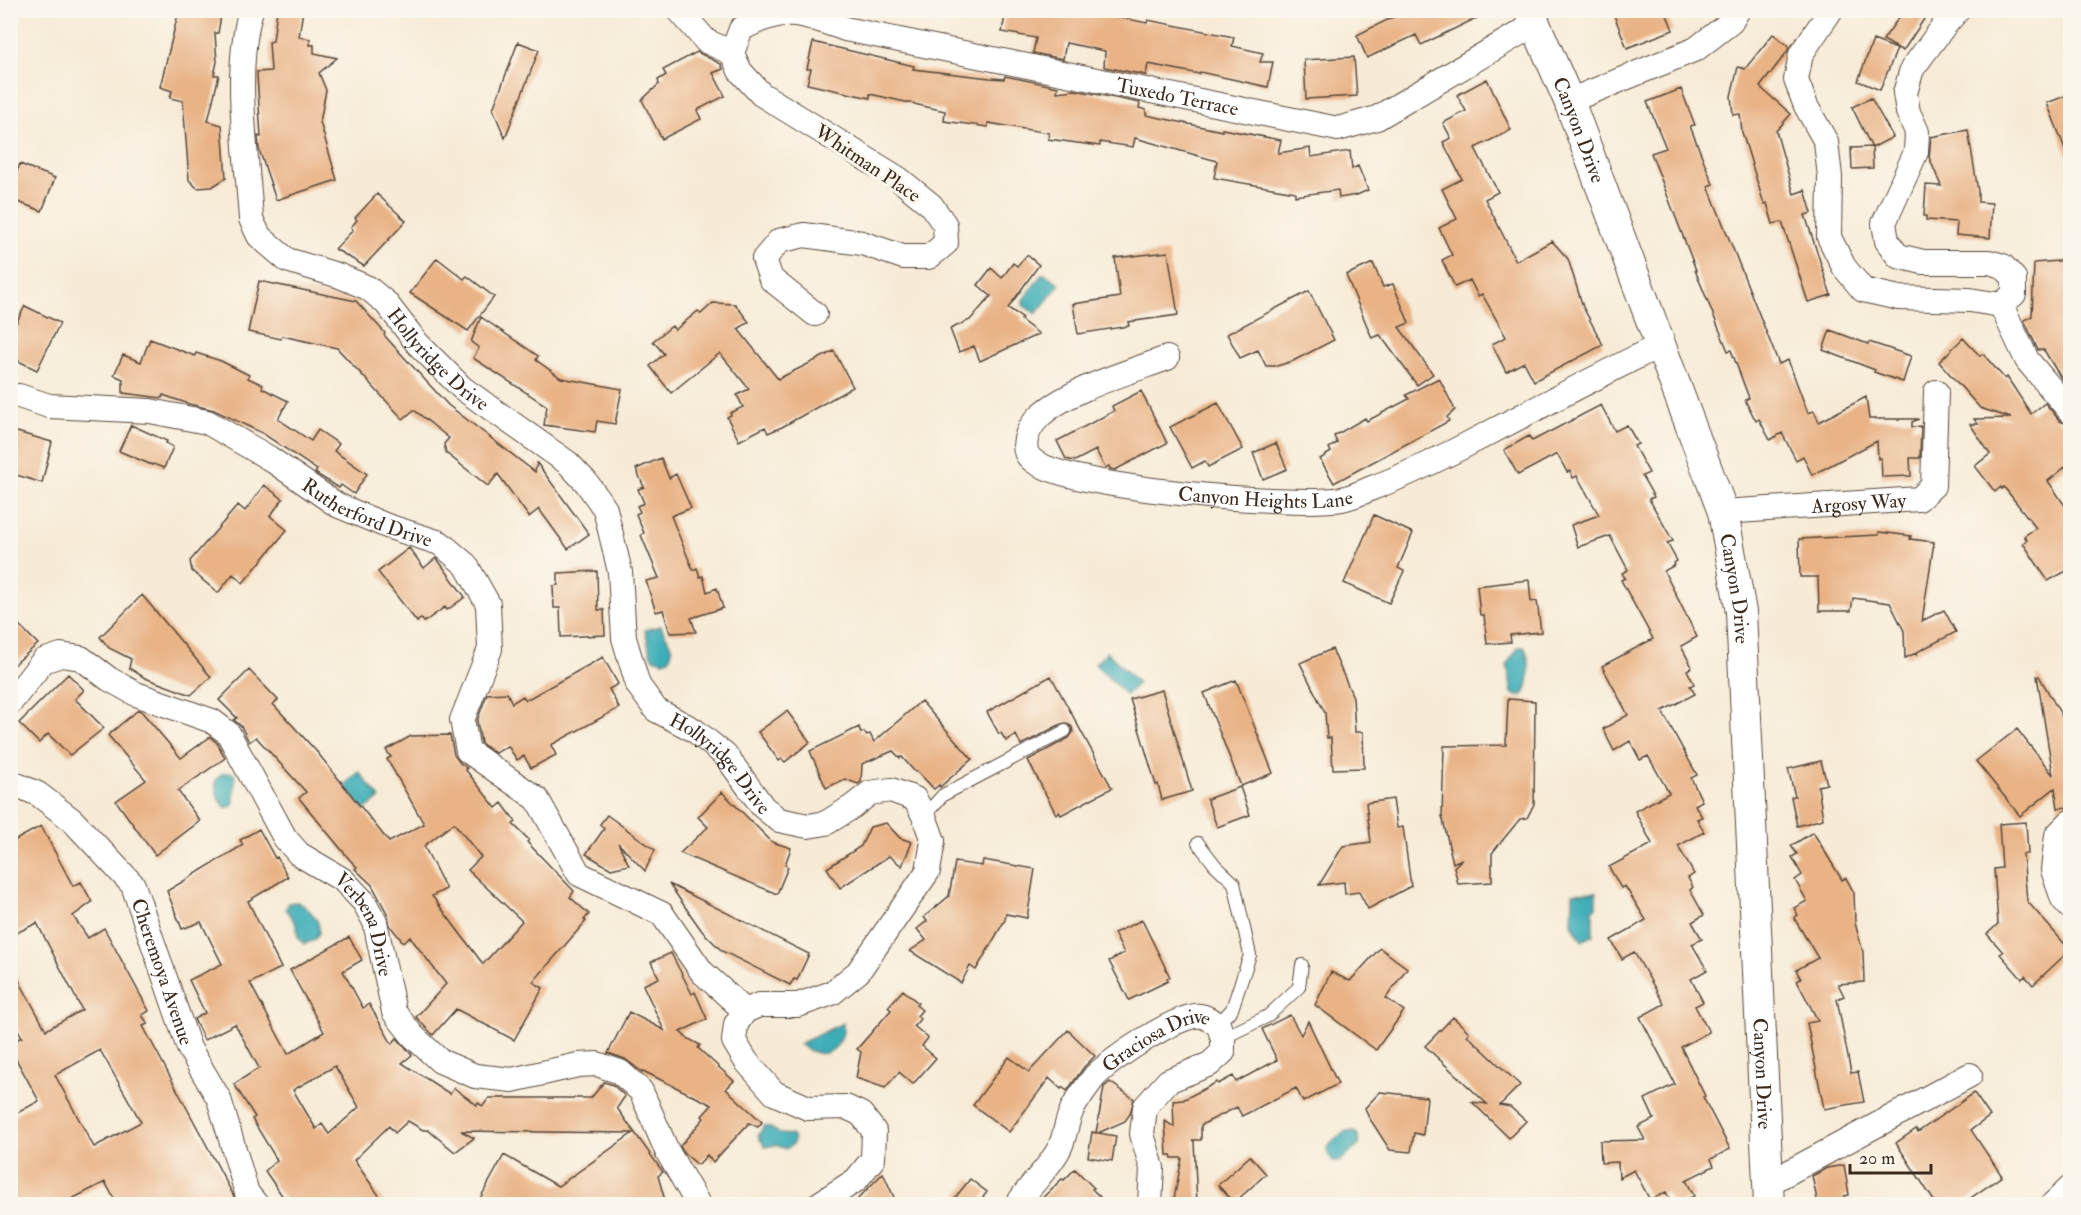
<svg xmlns="http://www.w3.org/2000/svg" width="2081" height="1215" font-family="'IM FELL Double Pica',serif">
  <style>
    .water { fill: #3cadb7; stroke: #3c6c6a; stroke-width: 1.5 }
    .building { fill: #e9b386; fill-rule: evenodd }
    .lines { fill: none; stroke-linecap: round; stroke-linejoin: round }
    .service-casing { stroke: #57473a; stroke-width: 14 }
    .minor-casing { stroke: #57473a; stroke-width: 26 }
    .tertiary-casing { stroke: #57473a; stroke-width: 32 }
    .service { stroke: #fff; stroke-width: 12 }
    .minor { stroke: #fff; stroke-width: 24 }
    .tertiary { stroke: #fff; stroke-width: 30 }
    .labels { text-anchor: middle; stroke-width: 6; stroke-linejoin: round; paint-order: stroke }
    .street-label { font-size: 20px; fill: #3b2a1e; stroke: #fbf7ec }
  </style>
  <rect width="100%" height="100%" fill="#fbf7ec"/>
  <filter id="ink" filterUnits="userSpaceOnUse"><feTurbulence type="fractalNoise" baseFrequency=".0167" numOctaves="2"/><feDisplacementMap in="SourceGraphic" scale="12" xChannelSelector="R" yChannelSelector="G"/><feConvolveMatrix kernelMatrix="1 2 1 2 8 2 1 2 1" color-interpolation-filters="sRGB"/></filter>
  <filter id="wash" filterUnits="userSpaceOnUse"><feTurbulence type="fractalNoise" baseFrequency=".008" numOctaves="4" result="noise"/><feDisplacementMap in="SourceGraphic" scale="24" xChannelSelector="R" yChannelSelector="G"/><feGaussianBlur stdDeviation="1.35" result="paint"/><feColorMatrix in="noise" values="0 0 0 0 0 0 0 0 0 0 0 0 0 0 0 0 0 1.4 0 .05"/><feComposite in="paint" operator="in"/></filter>
  <g filter="url(#wash)">
    <rect width="100%" height="100%" fill="#f7ebd7"/>
    <path class="water" d="M1042,274H1045L1060,284L1036,314L1023,305V300Z
      M661,626C665,637 677,648 669,659L664,661L653,658L650,653L645,630Z
      M1519,647H1524C1531,657 1531,687 1522,696H1516L1512,693L1507,664Z
      M1107,652L1138,683L1126,695L1095,664Z
      M231,772L235,775L234,802L232,806L225,808L218,797L215,782L221,774Z
      M359,772L380,798L363,811L343,786Z
      M1596,892V908L1593,909V935L1582,941L1572,924L1573,893Z
      M297,902C315,910 333,937 304,944L298,938L296,924L286,909L289,903Z
      M843,1023C845,1038 834,1057 817,1053C811,1052 804,1048 799,1044Z
      M764,1126L771,1128L780,1134L791,1135L794,1139L793,1144L786,1149L775,1145L765,1147L758,1136Z
      M1346,1131H1353L1358,1135L1359,1145L1339,1162L1333,1161L1327,1152C1329,1141 1338,1137 1346,1131Z"/>
    <g id="blocks">
      <path class="building" d="M179,10H222L218,33H215L217,62L214,75H219L208,121L222,125L226,178L212,187L197,188L189,180L183,101L170,98L172,91L160,87Z
        M277,10H303L299,37L310,39V45H314V53L337,58L319,73L326,90L320,122L337,180L276,200L259,149L258,136L261,137L257,75V72L271,71L269,42L273,41Z
        M1006,10H1083L1147,23L1148,20L1234,37L1232,46L1263,53L1260,62H1273L1268,87L1200,72L1199,74L1148,64L1146,75L1104,67L1105,51L1066,43L1063,59L1033,53L1036,38L1002,32Z
        M1407,10H1493L1421,45L1416,35L1367,58L1357,35Z
        M1612,10H1665L1673,30L1627,48Z
        M1904,10H1930L1903,51L1883,40Z
        M1773,34L1789,46L1787,52L1760,87L1791,114L1776,131L1794,194L1805,190L1812,213L1805,215L1831,295L1808,302L1782,222L1773,224L1767,203L1764,204L1742,132L1740,114L1733,115L1731,96L1738,67L1745,69Z
        M1873,40L1897,49L1880,90L1858,81Z
        M518,42L539,50L505,138L493,109Z
        M813,42L914,66L913,69L990,78L1004,79L1005,76L1058,87L1057,92L1075,90L1140,103L1139,108L1146,110V115L1222,131V129L1281,140L1278,153L1310,148L1311,157L1350,151L1352,169L1358,166L1368,190L1357,195L1339,198L1338,190L1295,196V192L1214,178L1217,161L1135,138L1133,147L1100,142V146L1048,139L1049,133L988,123V127L944,121L945,111L870,94V98L807,84L811,69H807Z
        M697,52L721,64L723,69L713,73L725,96L697,110L701,119L662,139L642,100L659,84L658,80L666,75L663,70Z
        M1354,57L1357,96L1306,99L1304,60Z
        M1487,79L1511,130L1475,148L1498,192L1485,199L1516,261L1552,241L1568,259L1583,307L1603,345L1534,381L1524,362L1506,372L1492,344L1506,337L1482,294L1478,296L1470,280L1455,287L1442,260L1452,255L1439,228L1457,219L1442,189L1462,179L1443,142L1451,138L1443,123L1466,111L1457,95Z
        M1681,89L1695,125L1690,126L1713,184L1708,186L1779,364L1788,360L1808,413L1814,411L1819,422L1866,397L1869,419H1919L1912,422V427L1921,426L1920,458H1910L1911,476L1882,477L1881,458L1878,459L1877,441L1812,475L1803,456L1796,460L1782,433L1770,440L1759,419L1756,421L1745,400L1749,398L1731,350L1728,351L1695,270H1696L1651,153L1666,148L1647,102Z
        M2070,94V159H2069L2047,103Z
        M1871,98L1893,137L1872,148L1852,107Z
        M1968,130L1978,191V202L1992,203L1990,238L1956,235L1957,222L1926,220V216H1924L1926,185L1941,186L1929,157L1931,137Z
        M1872,147L1873,168L1852,169L1851,148Z
        M20,164L55,178L42,211L10,199V189Z
        M377,194L406,221L364,266L335,249L353,230L351,227L357,220L355,218Z
        M1168,252L1178,315L1128,322L1129,326L1078,334L1073,304L1120,297L1115,258Z
        M1027,255L1039,265L1008,308L1022,317L1021,320L1039,334L980,361L974,346L959,352L950,329L970,320L991,296L978,285L991,268L1002,278L1013,263L1017,266Z
        M437,258L464,279L467,276L494,297L468,331L410,293Z
        M2070,260V389L2061,378L2044,350H2038L2024,320L2032,316L2034,263Z
        M1373,263L1383,287L1393,284L1409,323L1399,327L1433,374L1417,385L1380,335L1372,338L1346,275Z
        M259,281L356,301L385,333L384,335L392,344L448,405L535,472L537,463L589,534L568,549L539,509L529,517L498,474L488,486L446,453L444,444L449,438L414,410L403,419L337,348L282,336L281,339L248,332Z
        M1309,291L1334,340L1293,361L1277,366H1266L1258,350L1240,358L1227,334Z
        M713,303L735,304L749,322L738,329L778,379L834,351L853,387L782,427L768,433L765,427L739,441L727,417L731,415L730,413L743,407L737,395L749,389L720,353L671,393L650,366L664,354L653,341L672,326L675,330L698,311L701,314Z
        M25,306L60,323L37,370L10,357V335Z
        M481,317L538,356L536,360L561,378L622,389L615,424L597,421L595,432L544,425L547,406L473,358L479,348L471,342Z
        M1830,330L1868,344L1869,342L1911,356L1903,382L1874,372L1875,370L1823,350Z
        M1963,338L1980,356L1983,354L2005,379L2007,377L2031,414L2045,403L2060,421L2070,425V463L2048,481L2070,513V569L2048,581L2023,543L2027,540L2024,536L2036,528L2004,487L2002,489L2001,487L1995,492L1975,466L1990,454L1970,424H1978L1974,419L2011,418L1980,408L1939,362Z
        M150,339L195,356L196,353L221,361L249,375L248,378L263,385L262,388L288,401L278,419L311,441L318,430L339,444L334,451L367,474L354,494L341,485L339,488L315,473L317,470L262,433L214,410L189,404L163,395L162,398L123,393V379L114,375L123,355L141,362Z
        M1439,378L1455,410L1447,417L1449,421L1334,483L1320,459L1331,452L1329,448L1337,443L1334,436L1365,418L1367,421L1409,399L1406,395Z
        M1141,391L1167,443L1115,470L1110,469L1109,466L1105,468L1096,450L1075,461L1066,459L1057,441L1114,411L1112,406Z
        M1218,403L1243,449L1208,467L1205,461L1192,468L1170,427Z
        M1601,405L1615,431L1627,425L1638,444L1634,446L1649,473L1642,476L1654,497L1649,499L1673,541L1667,543L1677,561L1674,563L1675,565L1664,571L1697,637L1681,646L1692,667L1687,670L1694,684L1690,686L1695,694L1662,711L1697,775L1691,778L1702,801L1695,805L1702,817L1697,819L1704,832L1678,846L1694,874L1688,878L1693,887L1690,890L1704,915L1692,922L1702,939L1692,944L1707,970L1691,979L1703,1002L1695,1006L1709,1032L1681,1047L1705,1096L1703,1097L1730,1149L1711,1159L1714,1166L1686,1180L1694,1196L1677,1204H1672L1666,1192L1650,1200L1634,1170L1619,1178L1618,1162L1601,1163L1600,1141L1645,1140L1638,1127L1654,1119L1645,1099L1675,1084L1640,1017L1664,1004L1634,952L1622,959L1611,940L1646,920L1625,886L1621,888L1609,867L1652,844L1635,811L1669,793L1648,756L1640,760L1630,741L1614,751L1603,729L1628,715L1602,666L1653,639L1621,580L1625,578L1622,573L1628,570L1610,536L1578,547L1571,525L1599,515L1577,476L1573,478L1570,471L1567,472L1557,454L1518,475L1504,450L1529,436L1532,441Z
        M131,425L167,441L166,443L173,447L164,468L153,464L152,465L119,451Z
        M10,430L52,442L42,483L10,473Z
        M1276,443L1287,469L1263,479L1253,453Z
        M661,458L669,478L676,474L691,508L671,516L693,570L697,568L700,577L703,576L707,592L717,588L723,608L691,618L696,632L670,633L663,610L656,612L646,581L659,578L641,535L644,533L636,514L640,512L637,506L644,503L638,489L644,487L636,469Z
        M264,485L283,499L270,516L287,530L243,583L233,574L218,593L192,571L190,561L238,505L245,511Z
        M1374,515L1413,533L1398,568L1404,571L1389,603L1344,583Z
        M1879,532L1911,536L1910,539L1934,542L1922,621L1944,610L1956,632L1917,652V656L1916,653L1905,658L1904,631L1890,603L1853,598L1851,611H1819L1818,577H1800L1799,539L1879,535Z
        M409,548L424,568L436,558L438,560L465,597L447,610L445,607L424,622L421,618L417,622L378,572Z
        M597,571L598,610H604L605,635L561,637L560,608H554L553,586L558,585V573Z
        M1529,580L1531,602L1537,601L1541,632L1510,635L1511,642L1487,644L1484,615H1480L1477,586Z
        M142,595L211,677L191,695L145,678L129,668L131,659L109,648L100,637Z
        M10,616L38,644L10,668Z
        M1332,649L1353,697L1355,732H1363L1364,768L1333,769L1331,738H1327L1325,713L1300,663Z
        M603,657L618,684L609,689L619,708L551,745L556,755L531,768L524,756L517,760L508,746L495,753L481,743L477,721L487,694L507,693L512,703L523,696L526,700Z
        M249,670L278,700L273,704L317,752L389,842L424,824L387,759L391,757L386,750L411,736L450,735L454,755L460,763L467,768L465,769L496,808L502,803L516,822L513,824L529,840L527,842L574,891L570,897L589,914L584,920L586,921L533,982L543,988L514,1040L456,1009L433,1035L416,1017L446,984L410,937L403,942L390,926L388,915L372,885L355,869L357,867L350,860L299,798L306,792L256,737L249,742L241,726L234,720L237,718L219,700ZM454,823L481,857L468,870L522,921L483,964L432,896L446,889L424,846Z
        M68,674L84,690L75,699L104,728L70,755L48,734L39,743L19,723Z
        M1051,676L1112,788L1061,815L1059,812L1056,814L1028,760L1069,738L1073,732L1072,727L1066,723L1061,724L1021,745L1016,735L1006,741L1001,733L999,734L987,712Z
        M2037,676H2039L2063,718L2070,714V807L2058,808L2055,788L2020,816L1976,761L2017,729L2053,775Z
        M1236,680L1273,773L1241,786L1204,693Z
        M1162,690L1192,791L1162,800L1158,784L1156,785L1130,699Z
        M1508,699L1535,701L1534,804L1527,818L1520,819L1492,853V882L1458,884L1454,867L1462,859L1453,863L1442,816L1444,746L1506,745Z
        M921,701L972,759L940,787L939,785L934,789L917,771L915,772L902,757L900,758L893,751L862,764L861,782L858,784L845,779L826,788L810,751L859,727L861,733L864,732L866,735L870,734L874,742Z
        M138,710L141,711L181,758L210,737L217,743L225,758L178,791L200,821L155,855L116,801L146,780L108,735Z
        M787,711L810,742L785,762L782,759L779,761L758,732Z
        M1821,761L1827,784L1818,786L1823,819L1797,826L1791,797L1795,796L1788,769Z
        M1240,787L1250,815L1217,827L1207,799Z
        M722,792L772,842L791,848L785,865L788,867L777,894L680,853L708,827L698,817Z
        M1393,799L1397,828L1403,827L1411,886L1368,909L1359,892L1345,894L1344,882L1319,885L1343,846L1371,842L1366,803Z
        M607,815L655,850L645,871L618,843L629,865L611,869L586,854L604,829L600,824Z
        M2026,822L2028,854H2023L2027,901L2070,950L2033,985L2025,976L2022,979L2000,954L2003,952L1987,934L1998,924L1994,869L2002,868L1999,824Z
        M886,823L900,838L912,842L902,866L889,856L840,888L827,868L861,846L870,827Z
        M41,826L73,886L81,882L92,902L73,916L88,938L104,928L149,1011L142,1015L148,1024L143,1026L238,1204H117L105,1182L62,1204H10V1117L39,1101L10,1048V1043L22,1037L10,1016V964L46,1030L82,1010L37,923L10,936V843ZM100,1050L141,1122L94,1147L55,1075Z
        M259,829L275,858L277,857L288,877L248,901L281,968L250,983L288,1054L324,1032L290,970L349,937L362,960L343,971L363,1008L369,1004L392,1044L397,1038L412,1055L402,1063L450,1094L454,1088L477,1105L478,1103L483,1106L489,1098H591L604,1082L613,1085L625,1096L617,1108L663,1172L658,1176L666,1204H477L504,1155L558,1186L633,1133L461,1131L474,1138L455,1152L428,1130H423L408,1121L395,1133L389,1126L354,1160L385,1204H288L265,1171L277,1160L252,1119L255,1117L234,1084L259,1068L235,1024L204,1040L194,1019L205,1013L189,980L222,964L201,922L182,929L167,891L243,845L240,840ZM335,1066L359,1107L329,1134L322,1124L316,1129L293,1090Z
        M1813,832L1842,880L1846,878L1854,893L1855,923L1863,952L1864,982L1838,984L1844,996L1837,999L1851,1073L1858,1072L1864,1102L1824,1109L1807,1023L1818,1021L1797,981L1801,979L1796,970L1818,958L1794,918L1798,915L1794,908L1807,901L1795,880L1802,875L1792,857L1797,854L1791,846Z
        M983,860L1035,869L1027,918L1006,914L1005,920L976,970L970,966L961,983L910,951L926,940L917,929L927,921L924,917L949,896L955,862L982,866Z
        M669,884L809,954L797,980L794,979L790,985L722,951L702,931Z
        M1142,920L1170,977L1167,978L1168,981L1129,1000L1109,961L1124,953L1114,933Z
        M1380,948L1407,968L1386,998L1404,1011L1376,1050L1315,1005L1331,972L1350,981Z
        M671,953L692,994L695,992L707,1019L680,1032L687,1038L700,1045L698,1048L734,1081L726,1089L762,1122L758,1127L749,1123L713,1162L707,1155L698,1165L684,1153L680,1146L704,1118L702,1116L712,1105L643,1071L642,1072L625,1059L608,1053L629,1012L664,1030L643,985L659,978L651,962Z
        M903,990L918,1003L916,1005L922,1010L917,1016L920,1019L914,1026L928,1038L922,1046L936,1058L913,1084L899,1072L885,1088L856,1078L861,1052L857,1049L891,1010L888,1007Z
        M1290,1015L1301,1035L1308,1021L1338,1084L1303,1102L1296,1088L1242,1116L1237,1107L1201,1125V1140H1192L1194,1141L1197,1204H1173L1182,1158H1172L1171,1155H1167L1165,1121L1174,1127L1173,1101L1183,1100L1217,1082L1218,1084L1233,1076L1236,1082L1277,1060L1262,1029Z
        M1453,1017L1469,1032L1467,1035L1520,1085L1500,1105L1510,1107L1526,1121L1509,1138L1472,1102L1487,1104L1425,1046Z
        M1068,1030L1095,1056L1084,1067L1067,1091L1062,1087L1061,1089L1049,1078L1009,1132L973,1105L1009,1057L1029,1072Z
        M1110,1082L1134,1099L1130,1114L1125,1121L1098,1133L1116,1136L1112,1161L1088,1157L1092,1132L1096,1133L1104,1087Z
        M1380,1092L1427,1097L1423,1135L1414,1133L1411,1152L1390,1150L1368,1116L1365,1108Z
        M1974,1093L1990,1116L1971,1130L2002,1176L1962,1204H1936L1896,1143L1916,1129L1918,1132Z
        M1250,1156L1266,1174L1234,1203L1218,1185Z
        M1844,1165L1849,1195L1844,1196L1845,1204H1818L1812,1176L1827,1168Z
        M1075,1169L1094,1188L1092,1189L1107,1204H1036L1062,1179L1064,1180Z
        M883,1173L897,1204H853Z
        M970,1179L987,1192L978,1204H950Z"/>
    </g>
  </g>
  <g filter="url(#ink)">
    <use href="#blocks" fill-opacity="0" stroke="#57473a" stroke-width="1.5"/>
    <g class="lines">
      <defs>
        <path id="service" d="M924,816L943,795L1065,731
          M1198,843L1215,865L1234,883L1250,955L1232,1009L1218,1024
          M1223,1038L1268,1016L1299,987L1302,965"/>
        <g id="minor">
          <path id="s1" d="M251,10C233,70 247,156 251,219L259,236L287,260L340,276L368,288L386,303L417,343L462,388L568,463L586,482L605,509L620,572L624,638L638,685L656,710L694,730L726,756L763,807L779,820L808,826L826,823L852,807L870,793L891,790L915,799L924,816L933,841L928,871L858,972L832,993L798,1005H759L745,1011L736,1024L734,1041L746,1061L774,1093L808,1108L846,1107L861,1114L874,1131L873,1159L856,1180L819,1204"/>
          <path d="M679,10L706,41L732,53"/>
          <path d="M1831,10L1801,54L1796,80L1806,106L1826,142L1830,177L1829,237L1844,267L1863,290L1899,298L1970,300L2001,305L2014,294V278L2003,266L1989,262H1923L1898,256L1887,241L1884,223L1916,152L1917,132L1908,112L1905,93L1912,69L1944,26L1958,10"/>
          <path d="M1569,101L1696,49L1731,22L1738,10"/>
          <path d="M2001,305L2027,360L2070,411"/>
          <path id="s2" d="M815,314L771,279L764,259L779,241L804,235L862,243L903,257H929L946,243L945,225L931,205L899,179L761,94L740,71L732,53L741,29C786,5 800,13 845,29L1338,129L1377,118L1535,24"/>
          <path id="s3" d="M1167,358C1130,372 1063,391 1037,419C1028,429 1019,448 1031,459C1063,489 1296,507 1342,499C1352,497 1363,492 1372,488C1405,476 1435,461 1466,445C1531,411 1595,378 1660,345"/>
          <path id="s4" d="M19,396L49,406L150,411L207,422L269,458L337,505L387,526L440,543L466,565L488,604L490,649L462,720L468,751L537,799L579,874L662,914L702,972L745,1011"/>
          <path id="s5" d="M1723,512L1919,499L1933,486L1936,392"/>
          <path id="s6" d="M10,703L43,661L61,655L81,658L109,679L136,694L212,721L228,733L285,838L299,854L343,880L364,902L375,922L394,1012L413,1036L440,1061L475,1076L512,1080L578,1065L597,1064L620,1072L641,1091L667,1151L698,1204"/>
          <path id="s7" d="M10,782L38,794L72,820L133,885L189,1048L219,1099L247,1193L256,1204"/>
          <path d="M2070,822L2057,835L2053,870L2063,899L2070,907"/>
          <path d="M1767,1184L1970,1075"/>
          <path id="s8" d="M1018,1204C1029,1185 1048,1170 1059,1149C1066,1136 1066,1119 1074,1106C1080,1096 1088,1085 1095,1076C1110,1060 1180,1012 1201,1016C1207,1017 1213,1022 1218,1024L1223,1038V1052L1210,1064L1168,1081L1145,1107L1142,1134L1152,1168L1150,1204"/>
          <path d="M2053,1204L2070,1188"/>
        </g>
        <g id="tertiary">
          <path id="s9" d="M1529,10L1569,101L1723,512L1741,612L1769,1204"/>
        </g>
      </defs>
      <use href="#service" class="service-casing"/>
      <use href="#minor" class="minor-casing"/>
      <use href="#tertiary" class="tertiary-casing"/>
      <use href="#service" class="service"/>
      <use href="#minor" class="minor"/>
      <use href="#tertiary" class="tertiary"/>
    </g>
  </g>
  <g class="labels">
    <g class="street-label">
      <text dy="7" stroke="none"><textPath href="#s2" startOffset="1047">Tuxedo Terrace</textPath></text>
      <text dy="7" stroke="none"><textPath href="#s9" startOffset="130">Canyon Drive</textPath></text>
      <text transform="translate(868 163) rotate(34)" y="7">Whitman Place</text>
      <text dy="7" stroke="none"><textPath href="#s1" startOffset="452">Hollyridge Drive</textPath></text>
      <text dy="7" stroke="none"><textPath href="#s3" startOffset="429">Canyon Heights Lane</textPath></text>
      <text dy="7" stroke="none"><textPath href="#s5" startOffset="136">Argosy Way</textPath></text>
      <text dy="7" stroke="none"><textPath href="#s4" startOffset="376">Rutherford Drive</textPath></text>
      <text dy="7" stroke="none"><textPath href="#s9" startOffset="616">Canyon Drive</textPath></text>
      <text dy="7" stroke="none"><textPath href="#s1" startOffset="974">Hollyridge Drive</textPath></text>
      <text dy="7" stroke="none"><textPath href="#s6" startOffset="502">Verbena Drive</textPath></text>
      <text dy="7" stroke="none"><textPath href="#s7" startOffset="254">Cheremoya Avenue</textPath></text>
      <text dy="7" stroke="none"><textPath href="#s8" startOffset="224">Graciosa Drive</textPath></text>
      <text dy="7" stroke="none"><textPath href="#s9" startOffset="1102">Canyon Drive</textPath></text>
    </g>
  </g>
  <rect width="2081" height="1215" fill="none" stroke="#fbf7ec" stroke-width="36"/>
  <path d="M1850 1164v9h81v-9" fill="none" stroke="#3b2a1e" stroke-width="3"/>
  <text x="1859" y="1164" font-size="18" fill="#3b2a1e" stroke="#fbf7ec" stroke-width="4.5" paint-order="stroke">20 m</text>
</svg>
